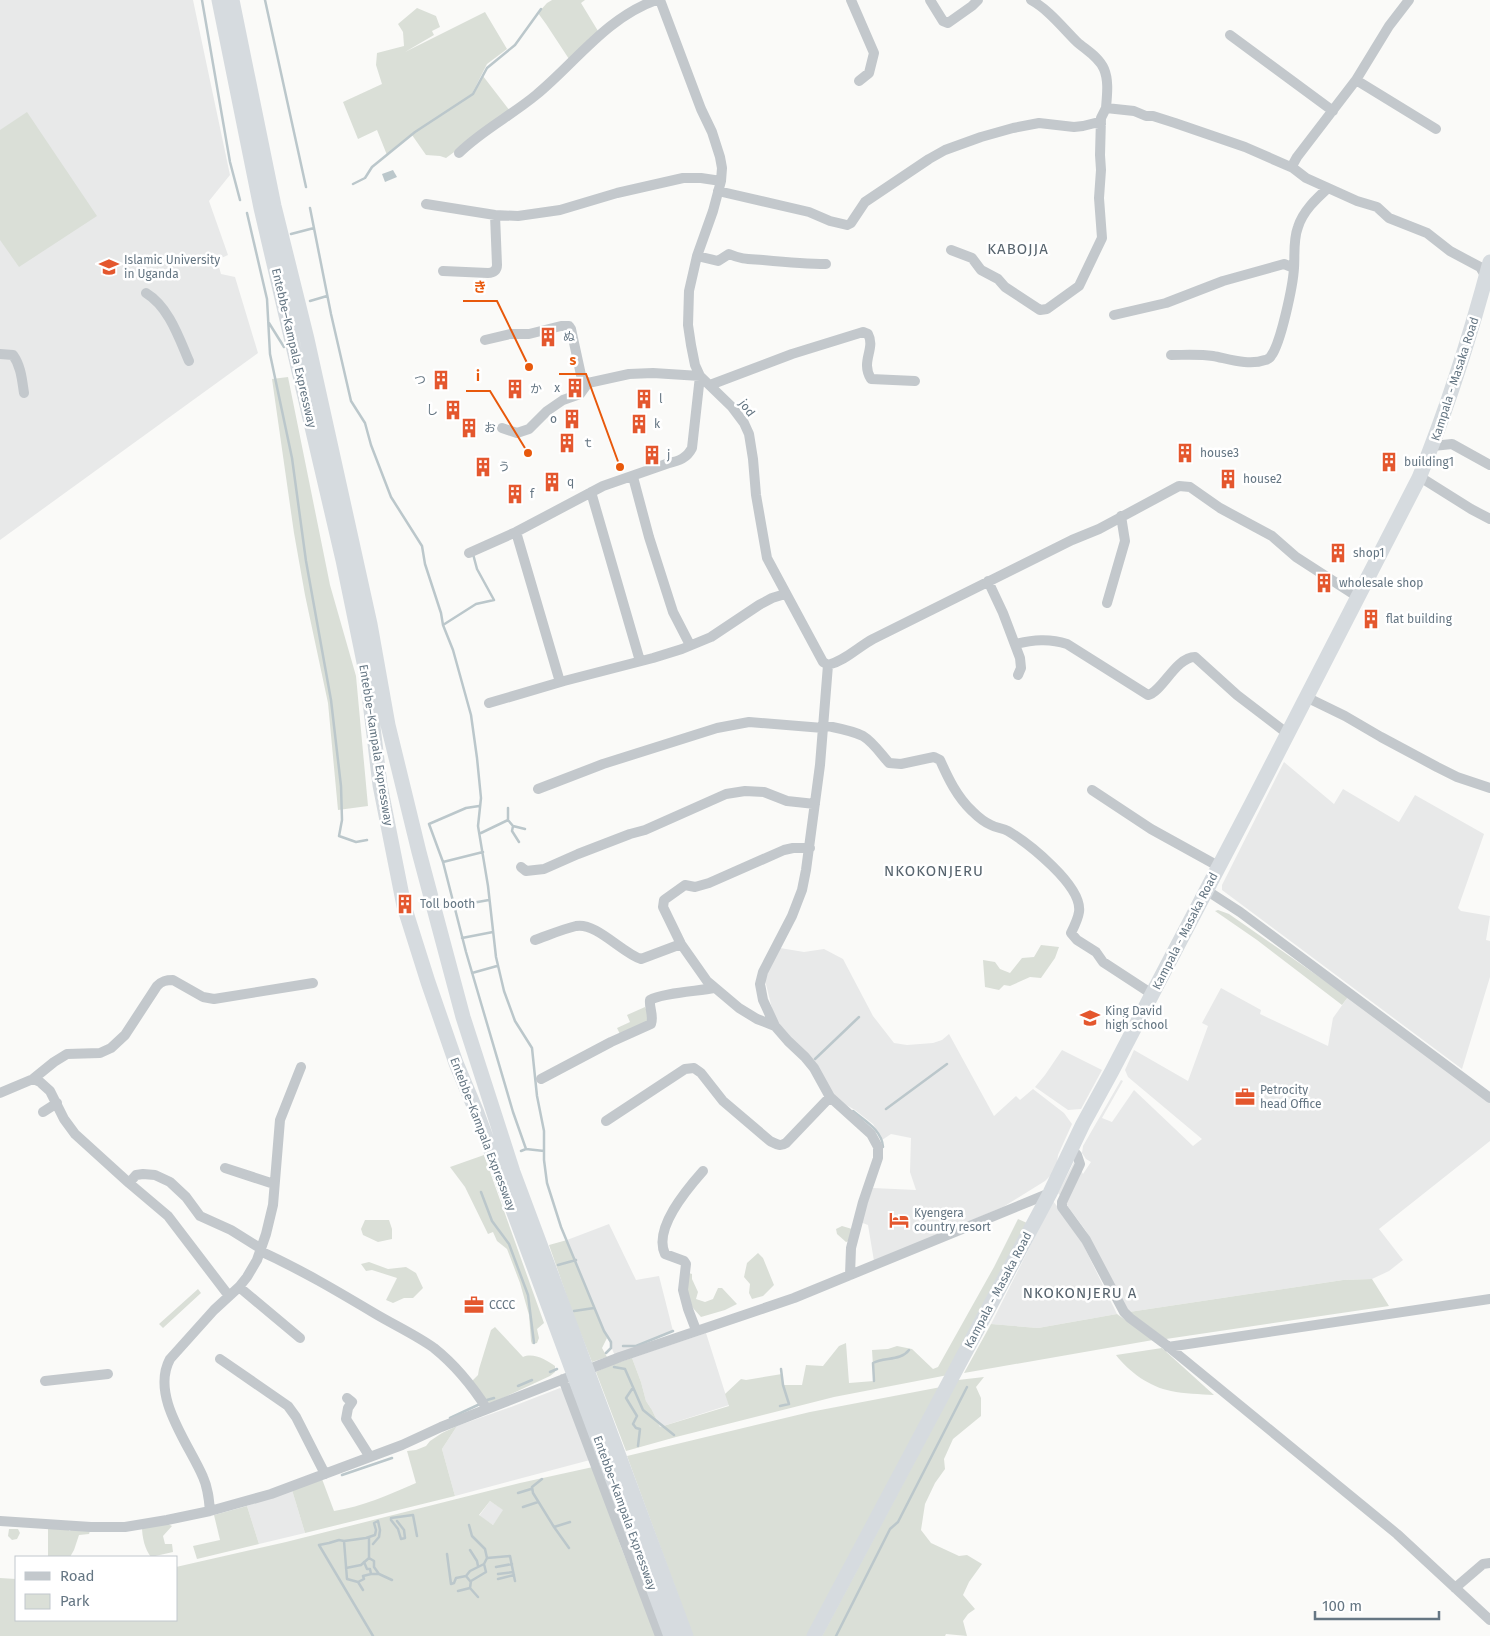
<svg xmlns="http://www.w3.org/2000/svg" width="1490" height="1636" font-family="'Fira Sans','Noto Sans SC','Noto Sans JP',sans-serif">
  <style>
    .built { fill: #e8e9e9 }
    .green { fill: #dadfd7; fill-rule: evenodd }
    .water { fill: #bbc7cb }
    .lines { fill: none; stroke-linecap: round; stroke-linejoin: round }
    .stream { stroke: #bbc7cb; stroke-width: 2.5 }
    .minor { stroke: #c3c8cc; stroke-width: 10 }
    .highway { stroke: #d6dbdf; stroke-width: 15 }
    .labels { text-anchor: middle; stroke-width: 5; stroke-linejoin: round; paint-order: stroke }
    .poi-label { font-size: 12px; fill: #657683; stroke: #fff; text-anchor: start }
    .street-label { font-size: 12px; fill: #657683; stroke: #fff }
    .quarter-label { font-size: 15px; letter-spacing: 1px; fill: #57646e; stroke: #fff }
    .leader { fill: none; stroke: #e8590c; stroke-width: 2 }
    .callout-dot { fill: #e8590c; stroke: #fff; stroke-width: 2 }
    .callout-label { font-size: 14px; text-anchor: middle; font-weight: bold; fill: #e8590c; stroke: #fff; stroke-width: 5; stroke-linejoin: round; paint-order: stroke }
  </style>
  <rect width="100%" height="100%" fill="#fafaf8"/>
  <path class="built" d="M0,0H193L230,175L209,201L228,255L217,260L221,274L235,277L258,353L0,540Z
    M1284,762L1334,804L1343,789L1399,822L1415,795L1484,834L1458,908L1461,911L1490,916L1486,940L1490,941V977L1462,1069L1222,890V885Z
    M780,948L804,952L824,949L843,959L873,1016L894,1043L907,1045L933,1043L942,1040L949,1034L994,1116L1016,1096L1020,1100L1033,1089L1064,1113L1072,1124L1058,1155L1056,1170L1045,1181L1003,1207L874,1261L868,1225L860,1222L873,1188L916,1190L910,1172L911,1138L891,1134L882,1140L873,1124L855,1110L834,1098L774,1017L765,980L771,962Z
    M1221,988L1261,1010L1260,1014L1328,1046L1333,1018L1348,997L1490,1103V1141L1379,1229L1403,1260L1389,1271L1372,1279L1343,1280L1129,1312L1086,1231L1058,1193L1075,1160L1083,1174L1091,1162L1086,1159L1082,1153L1083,1146L1121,1080L1123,1081L1102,1118L1112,1122L1134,1090L1193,1146L1202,1139L1128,1077L1125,1070L1134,1050L1188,1081L1208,1026L1202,1023Z
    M1062,1050L1102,1070L1081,1109L1068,1110L1035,1087L1045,1075Z
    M1053,1201L1077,1232L1117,1314L1038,1328L991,1324Z
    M609,1224L636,1280L659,1276L673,1331L615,1356L567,1240Z
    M706,1333L729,1405L660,1427L652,1410L646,1401L641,1382L632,1358Z
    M560,1388L564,1390L590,1460L455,1496L442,1449L457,1426L511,1407Z
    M292,1490L305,1533L259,1544L247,1506Z
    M490,1501L504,1510L493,1525L479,1516Z"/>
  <path class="green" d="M552,0H585L581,3L598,31L569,59L546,24L538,13L547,3Z
    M417,8L436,16L440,27L432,31L434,35L405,52L485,12L507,49L487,64L472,94L483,76L510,111L446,158L440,156L426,155L412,135L387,155L377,130L358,139L343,102L382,84L376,65L377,53L404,46L403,32L398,24Z
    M27,112L97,216L19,267L0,240V130Z
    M288,377L330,585L356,676L368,806L338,810L328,703L305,595L294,533L272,379Z
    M1218,910L1229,914L1348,997L1342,1005L1257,940L1215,911Z
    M1041,945L1059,947L1055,958L1041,978L1030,977L1010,986L1004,985L999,990L985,987L983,960L995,962L1000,969L1010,973L1022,958L1034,957Z
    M645,1007L651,1020L620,1034L617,1028L630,1022L627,1015Z
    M484,1155L544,1323L537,1329L539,1338L537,1343L532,1344L531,1341L529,1315L520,1283L507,1249L497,1241L493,1232L488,1234L465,1187L450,1167Z
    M1018,1219L1027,1223L948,1375L834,1397L676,1437L626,1451L596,1372L611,1365L632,1358L641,1382L646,1401L652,1410L660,1427L729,1406L725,1394L741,1379L746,1380L782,1374L783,1385H802L806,1365L823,1366L839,1346L846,1343L849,1383L874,1381L872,1350L888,1349L897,1346L912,1349L933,1369L938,1367L994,1267Z
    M365,1220H389L392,1229V1239L378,1242L363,1235L361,1229Z
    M842,1226L852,1229L849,1241L846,1242L837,1234L836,1229Z
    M567,1240L607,1338L602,1348L607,1357L592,1362L573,1314L549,1245Z
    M758,1253L763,1258L774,1285L763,1296L752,1299L749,1293L750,1284L744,1277L747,1263Z
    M369,1262L388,1269L406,1267L416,1273L423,1288L413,1298H404L393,1303L386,1300L397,1278L372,1270L366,1271L361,1264Z
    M689,1273L692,1274V1279L698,1292L696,1299L705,1302L713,1299L718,1288H722L737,1304L725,1310L701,1317L692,1307L685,1290Z
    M1372,1279L1389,1306L1166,1339L1129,1312L1343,1280Z
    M198,1289L201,1293L163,1328L159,1324Z
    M1117,1314L1153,1340L964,1373L991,1324L1038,1328Z
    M495,1327L523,1357C533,1352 547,1360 555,1366V1372L550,1376L490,1404L471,1382L478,1375L479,1369L491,1330Z
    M1162,1348L1214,1395C1200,1394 1184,1394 1171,1391C1150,1387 1129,1372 1116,1355Z
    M984,1377L976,1387L981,1398V1416L953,1439L944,1459L945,1469L935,1483L925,1504L921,1530L931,1543L959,1556L967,1555L982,1564L969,1582L963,1595L975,1609L968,1614L963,1621L967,1636L946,1634L945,1636H822L958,1380Z
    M941,1387L808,1636H693L627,1456L810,1412Z
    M457,1426L442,1449L455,1496L305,1533L292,1490L322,1479L334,1511C362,1507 390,1494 416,1483L407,1451L416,1450L426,1446L430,1441L442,1433Z
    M593,1467L621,1547L656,1636H0V1578L16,1579V1620H176V1567L286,1542L520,1483ZM490,1501L503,1510L493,1525L479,1515Z
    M247,1506L259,1544L197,1559L193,1546L220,1540L214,1515Z
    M164,1522L172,1526L163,1536L165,1544H172L173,1552L151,1557C145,1550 142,1537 142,1527Z
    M48,1528L69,1529V1531L76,1528L90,1531L89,1534L79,1535L74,1550L70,1557H48Z
    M9,1529H18L20,1533L17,1539L12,1540L8,1536Z"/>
  <path class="water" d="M393,170L397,177L385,182L382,174Z"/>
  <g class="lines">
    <path class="stream" d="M202,0L230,162L240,200
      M265,0L306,187
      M353,184L365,178L372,167L415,132L473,94L487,68L515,45L541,9
      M310,208L331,314L351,401L365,423L371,445L391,497L422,546L425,564L441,613L443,625L453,650L471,715L477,758L481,798L478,826L488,886L496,957L504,991L515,1021L532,1048L537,1096L544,1131V1160L547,1183L561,1227L604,1331L611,1342V1348L606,1353
      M247,213L267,299L270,354L292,458L306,561L331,700L341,786L342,820L339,836L356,842L367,840
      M291,234L314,228
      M310,301L327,296
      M269,323L284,347
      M443,625L476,604L494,600L477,569L473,554
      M479,806L466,808L429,824L443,862L466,952L513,1112L526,1149
      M508,820V808
      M513,826L525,829
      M481,833L508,820L513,826L512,831L519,842
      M443,862L483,852
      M455,906L489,900
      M462,938L493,932
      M472,973L497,966
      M815,1059L859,1017
      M886,1109L947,1064
      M853,1111C865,1121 882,1130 883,1147
      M521,1151L526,1149L544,1151
      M481,1192L492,1221L509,1244L528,1295L534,1343
      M558,1265L576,1260
      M574,1311L594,1308
      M623,1346H636L673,1331
      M614,1367L625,1369L643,1410L674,1435
      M550,1372L557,1369
      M874,1381L873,1363C884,1357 901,1361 909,1350
      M518,1386L532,1380
      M632,1389L626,1398L637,1416L633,1424L636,1428L640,1429L638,1446
      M487,1400L494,1398
      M780,1406L789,1404L783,1385L781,1369
      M450,1418L480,1404
      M342,1475L392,1458
      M542,1479L532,1487L533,1493L554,1527L569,1548
      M518,1493L531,1489
      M523,1507L538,1502
      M397,1521L404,1530L405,1538L401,1539L398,1529L391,1520V1518L413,1515L417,1536
      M469,1525L472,1536L485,1549L487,1558L484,1564L486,1572L471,1581L470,1588L478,1597
      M554,1527L570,1522
      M344,1541L347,1579L358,1582L363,1590
      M373,1544L379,1537L380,1530L378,1521L374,1523L376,1530L375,1535L366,1538L344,1541L339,1540L329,1543L319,1545L373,1636
      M470,1550L477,1561L478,1566
      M447,1554L451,1584L454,1583L456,1578L466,1576
      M369,1558L374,1561V1567L379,1574L392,1580
      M487,1558L510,1556L515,1581
      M364,1562L367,1569H370L371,1574
      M496,1567L512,1564
      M346,1568L361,1565L369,1558V1537
      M498,1574L513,1572
      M498,1579L514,1575
      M470,1581L466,1576L470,1571L484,1564
      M358,1582L364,1579L363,1576L371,1574H379
      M458,1591L470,1588
      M836,1636L890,1529L898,1522L967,1387"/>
    <path class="minor" d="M851,0L874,53L869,73L859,81
      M930,0L943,21L948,23L972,6L978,0
      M1031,0C1049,10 1062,27 1077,42C1086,50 1099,57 1104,69C1109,81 1107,95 1106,108L1134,111L1146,116H1153L1175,123L1245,147L1293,168L1306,178L1357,201L1377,207L1389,218L1427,233L1450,251L1480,267L1486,277
      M1230,35L1333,111
      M1356,80L1436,129
      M459,153C481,131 512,115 536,95C576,62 606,18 656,0
      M1293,168L1292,166L1297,157L1356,80L1389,26L1409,0
      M718,191L809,212L830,221L847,225L851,223L865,202L929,159L945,150L981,137L1013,128L1039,123L1074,127L1083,126L1095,123L1101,124
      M426,204L495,215L518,216L560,210L617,193L683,178H701L721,181
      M951,250L972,258L981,270L998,279L1005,287L1040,310L1047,309L1079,286L1102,238L1099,198L1101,170L1100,155L1101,118L1106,108
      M697,256L718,261L729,254C743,260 749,259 763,260C784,262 805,264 826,264
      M443,271L488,273C494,273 497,270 497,265L495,215
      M146,293C169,307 179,338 189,361
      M1114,315L1166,303L1223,281L1284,264L1294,268
      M485,340L510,334H529L561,326H569L571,329L581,375L583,380L588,383
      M0,354L13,355C21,366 22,380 24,393
      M1171,355C1185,355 1199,354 1213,356C1229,359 1249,366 1265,360C1267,360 1271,357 1271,356C1281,343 1293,285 1294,268C1295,254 1293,240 1298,227C1303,211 1316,199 1328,188
      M710,385L792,354L863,332L868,334C876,349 860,361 871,379L915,381
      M502,428L517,433L529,429L547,411L563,400L580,394L588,383L629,374L653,373L700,376L732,407L744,423L749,434L753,459L756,495L767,558L823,662L828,665
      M1433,446L1452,444L1490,465
      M633,477L649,537L673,612L690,645
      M1420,477L1471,509L1490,519
      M591,492L640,661
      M516,532L560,682
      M469,553L516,532L603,486L669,463C679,461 687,458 692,448L700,376L695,365L691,345L688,325L689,291L697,256L713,211L721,181L722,168L720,157L712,132L701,109L660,0
      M988,581L1003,613L1020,658L1021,668L1018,675
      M1107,603L1125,541L1121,516
      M1015,644C1033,640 1049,638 1067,644L1148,695C1162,692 1176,657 1195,657L1237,695L1288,734
      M828,665L820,765L806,870L802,890L792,916L763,972L760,984L763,1000L775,1026L788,1041L805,1057L814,1068L830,1097L871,1134L878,1147V1158L863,1202L851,1248L850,1275
      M828,665C845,661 858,647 873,639L1072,540L1099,529L1179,486L1190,487L1220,508L1272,536L1296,557L1358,597
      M1306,697L1345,716L1381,737L1437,767L1457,777L1490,788
      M489,703L564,681L653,658L682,649L711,637L759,605L772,598L785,594
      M823,725C836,728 851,730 863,736C873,742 881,754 889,763L901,764L934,757L940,760C948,778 957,797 972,811C977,816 984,822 991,825C996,828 1003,828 1008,831C1028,843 1083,886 1079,912C1078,919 1074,927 1071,933L1077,940L1096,952L1103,962L1152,994
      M538,789L603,764L717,728L749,722L823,728
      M1092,790L1151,829L1218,866
      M521,867L526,871L544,869L578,854L630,834L645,830L726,794L745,791L764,792L787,801L815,804
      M1206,890L1240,912L1490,1098
      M535,940C549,935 563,929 576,926C596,922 622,953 641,959L681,944
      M775,1026L757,1019L739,1008L707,981L681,944L663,907L664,900L685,885L695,887L709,883L784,850L793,848H810
      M33,1079L40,1082L50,1091L64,1119L75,1134L129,1183L168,1216L229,1296
      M541,1079L611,1042L651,1024C654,1016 649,1008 650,1000C661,993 699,991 714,988
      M0,1093L33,1079L54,1062L67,1054L100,1053L111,1048L125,1035L157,986C162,981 166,980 173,980L203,997L214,999L313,983
      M43,1112L57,1103
      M606,1121L685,1069L694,1068L701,1073L723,1101L770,1141C776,1144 780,1147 786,1143L830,1097
      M1071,1148L1077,1155L1080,1164L1062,1202V1207L1086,1240L1124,1312L1130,1318L1165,1344L1397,1534L1490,1620
      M225,1168L274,1184
      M129,1183L136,1175L143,1174L155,1175L170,1182L186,1197L200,1216L231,1230L260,1248
      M260,1251C300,1269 337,1291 374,1313C394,1325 416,1335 434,1348C454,1364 473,1387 487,1409
      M239,1287L300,1338
      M696,1330L688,1309L683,1290L686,1264L684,1261L665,1254C653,1229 687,1189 703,1171
      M1168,1347L1490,1299
      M220,1359L288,1406L296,1417L325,1474
      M563,1379L660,1636
      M45,1381L108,1374
      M347,1398L352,1402L348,1408L346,1419L370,1457
      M210,1511C209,1499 208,1488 203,1477C189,1444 150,1396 170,1359L214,1310L239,1287L247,1277L257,1260L266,1234L273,1205L280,1120L301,1067
      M0,1521L91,1527H125L167,1520L210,1511L271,1494L402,1445L441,1427L620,1357L794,1298L1050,1193
      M1455,1588L1483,1564L1490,1563"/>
    <path class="highway" d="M219,0L261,208L343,560L367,677L380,785L404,906L428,982L456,1063L477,1113L671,1636
      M232,0L274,206L307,339L370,624L388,725L419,852L463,1017L513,1172L686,1636
      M814,1636L1050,1193L1083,1124L1112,1071L1252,803L1419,478C1448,407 1470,337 1490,262"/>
  </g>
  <defs>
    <symbol id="university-bare" viewBox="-9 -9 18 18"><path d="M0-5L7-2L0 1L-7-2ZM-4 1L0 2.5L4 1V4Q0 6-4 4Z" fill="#e4572e" stroke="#fff" stroke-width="2.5" paint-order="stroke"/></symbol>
    <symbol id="building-bare" viewBox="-9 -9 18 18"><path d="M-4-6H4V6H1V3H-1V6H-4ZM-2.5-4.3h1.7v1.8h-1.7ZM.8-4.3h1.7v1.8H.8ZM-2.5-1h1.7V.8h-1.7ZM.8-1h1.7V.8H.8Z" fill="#e4572e" stroke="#fff" stroke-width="2.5" paint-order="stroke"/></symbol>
    <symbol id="school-bare" viewBox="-9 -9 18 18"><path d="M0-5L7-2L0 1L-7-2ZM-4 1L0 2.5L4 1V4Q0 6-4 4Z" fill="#e4572e" stroke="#fff" stroke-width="2.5" paint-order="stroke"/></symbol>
    <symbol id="office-bare" viewBox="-9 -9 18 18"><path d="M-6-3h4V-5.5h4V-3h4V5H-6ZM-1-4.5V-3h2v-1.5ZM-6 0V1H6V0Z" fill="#e4572e" stroke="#fff" stroke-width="2.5" paint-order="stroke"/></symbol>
    <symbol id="hotel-bare" viewBox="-9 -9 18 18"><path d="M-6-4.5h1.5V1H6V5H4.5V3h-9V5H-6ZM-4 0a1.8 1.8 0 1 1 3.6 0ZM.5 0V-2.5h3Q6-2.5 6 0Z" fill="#e4572e" stroke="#fff" stroke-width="2.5" paint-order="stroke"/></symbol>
  </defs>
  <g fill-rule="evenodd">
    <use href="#university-bare" x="95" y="253" width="28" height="28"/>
    <use href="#building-bare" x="534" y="323" width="28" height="28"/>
    <use href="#building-bare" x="427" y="366" width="28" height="28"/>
    <use href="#building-bare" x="561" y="374" width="28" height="28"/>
    <use href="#building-bare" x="501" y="375" width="28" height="28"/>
    <use href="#building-bare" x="630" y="385" width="28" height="28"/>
    <use href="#building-bare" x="439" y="396" width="28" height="28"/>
    <use href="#building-bare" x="558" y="405" width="28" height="28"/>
    <use href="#building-bare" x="625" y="410" width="28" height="28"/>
    <use href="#building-bare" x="455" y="414" width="28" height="28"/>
    <use href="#building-bare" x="553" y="429" width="28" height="28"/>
    <use href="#building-bare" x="1171" y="439" width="28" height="28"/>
    <use href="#building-bare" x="638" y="441" width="28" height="28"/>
    <use href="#building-bare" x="1375" y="448" width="28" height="28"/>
    <use href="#building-bare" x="469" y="453" width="28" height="28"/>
    <use href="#building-bare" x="1214" y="465" width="28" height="28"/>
    <use href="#building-bare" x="538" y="468" width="28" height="28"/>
    <use href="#building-bare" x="501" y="480" width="28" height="28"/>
    <use href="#building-bare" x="1324" y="539" width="28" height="28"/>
    <use href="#building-bare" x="1310" y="569" width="28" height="28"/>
    <use href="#building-bare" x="1357" y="605" width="28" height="28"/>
    <use href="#building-bare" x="391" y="890" width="28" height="28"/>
    <use href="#school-bare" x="1076" y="1004" width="28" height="28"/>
    <use href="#office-bare" x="1231" y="1083" width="28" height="28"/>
    <use href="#hotel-bare" x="885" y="1206" width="28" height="28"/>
    <use href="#office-bare" x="460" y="1291" width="28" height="28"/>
  </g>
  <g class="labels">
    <g class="poi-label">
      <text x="124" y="264">Islamic University<tspan x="124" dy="14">in Uganda</tspan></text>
      <text x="563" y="341">ぬ</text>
      <text x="426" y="384" text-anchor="end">つ</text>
      <text x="560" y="392" text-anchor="end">x</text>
      <text x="530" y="393">か</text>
      <text x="659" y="403">l</text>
      <text x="438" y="414" text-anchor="end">し</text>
      <text x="557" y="423" text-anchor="end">o</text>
      <text x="654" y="428">k</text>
      <text x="484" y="432">お</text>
      <text x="582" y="447">ｔ</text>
      <text x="1200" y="457">house3</text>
      <text x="667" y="459">j</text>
      <text x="1404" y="466">building1</text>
      <text x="498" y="471">う</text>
      <text x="1243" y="483">house2</text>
      <text x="567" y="486">q</text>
      <text x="530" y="498">f</text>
      <text x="1353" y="557">shop1</text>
      <text x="1339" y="587">wholesale shop</text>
      <text x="1386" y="623">flat building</text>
      <text x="420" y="908">Toll booth</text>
      <text x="1105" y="1015">King David<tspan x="1105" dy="14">high school</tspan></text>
      <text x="1260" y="1094">Petrocity<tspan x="1260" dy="14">head Office</tspan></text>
      <text x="914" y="1217">Kyengera<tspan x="914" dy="14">country resort</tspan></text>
      <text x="489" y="1309">CCCC</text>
    </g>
    <g class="street-label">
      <text transform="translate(294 348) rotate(77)" y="4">Entebbe–Kampala Expressway</text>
      <text transform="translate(1455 379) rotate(-72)" y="4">Kampala - Masaka Road</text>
      <text transform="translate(747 408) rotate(54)" y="4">jod</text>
      <text transform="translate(376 745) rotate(81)" y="4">Entebbe–Kampala Expressway</text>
      <text transform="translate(1185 931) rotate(-63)" y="4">Kampala - Masaka Road</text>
      <text transform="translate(483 1134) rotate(69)" y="4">Entebbe–Kampala Expressway</text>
      <text transform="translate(998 1290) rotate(-62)" y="4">Kampala - Masaka Road</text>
      <text transform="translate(625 1513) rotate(70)" y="4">Entebbe–Kampala Expressway</text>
    </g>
    <g class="quarter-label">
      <text x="1018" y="254">KABOJJA</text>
      <text x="934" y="876">NKOKONJERU</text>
      <text x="1080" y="1298">NKOKONJERU A</text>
    </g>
  </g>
  <path class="leader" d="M529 367L497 301H463M620 467L586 374H559M528 453L490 391H466"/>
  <g class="callout-dot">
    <circle cx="529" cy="367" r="5"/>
    <circle cx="620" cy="467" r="5"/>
    <circle cx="528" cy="453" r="5"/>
  </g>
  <g class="callout-label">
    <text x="480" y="292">き</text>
    <text x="573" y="365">s</text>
    <text x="478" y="381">i</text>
  </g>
  <rect x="15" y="1556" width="162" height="65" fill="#ffffff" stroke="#c1c8cd"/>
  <rect x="25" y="1572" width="25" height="8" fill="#c3c8cc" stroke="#c1c8cd"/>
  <text x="60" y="1581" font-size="15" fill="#657683">Road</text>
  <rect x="25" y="1594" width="25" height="15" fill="#dadfd7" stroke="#c1c8cd"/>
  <text x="60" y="1606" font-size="15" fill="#657683">Park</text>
  <path d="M1315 1611v8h124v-8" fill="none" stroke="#657683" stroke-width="2.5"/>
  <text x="1322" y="1611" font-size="15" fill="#657683" stroke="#ffffff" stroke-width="4" paint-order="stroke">100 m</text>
</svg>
